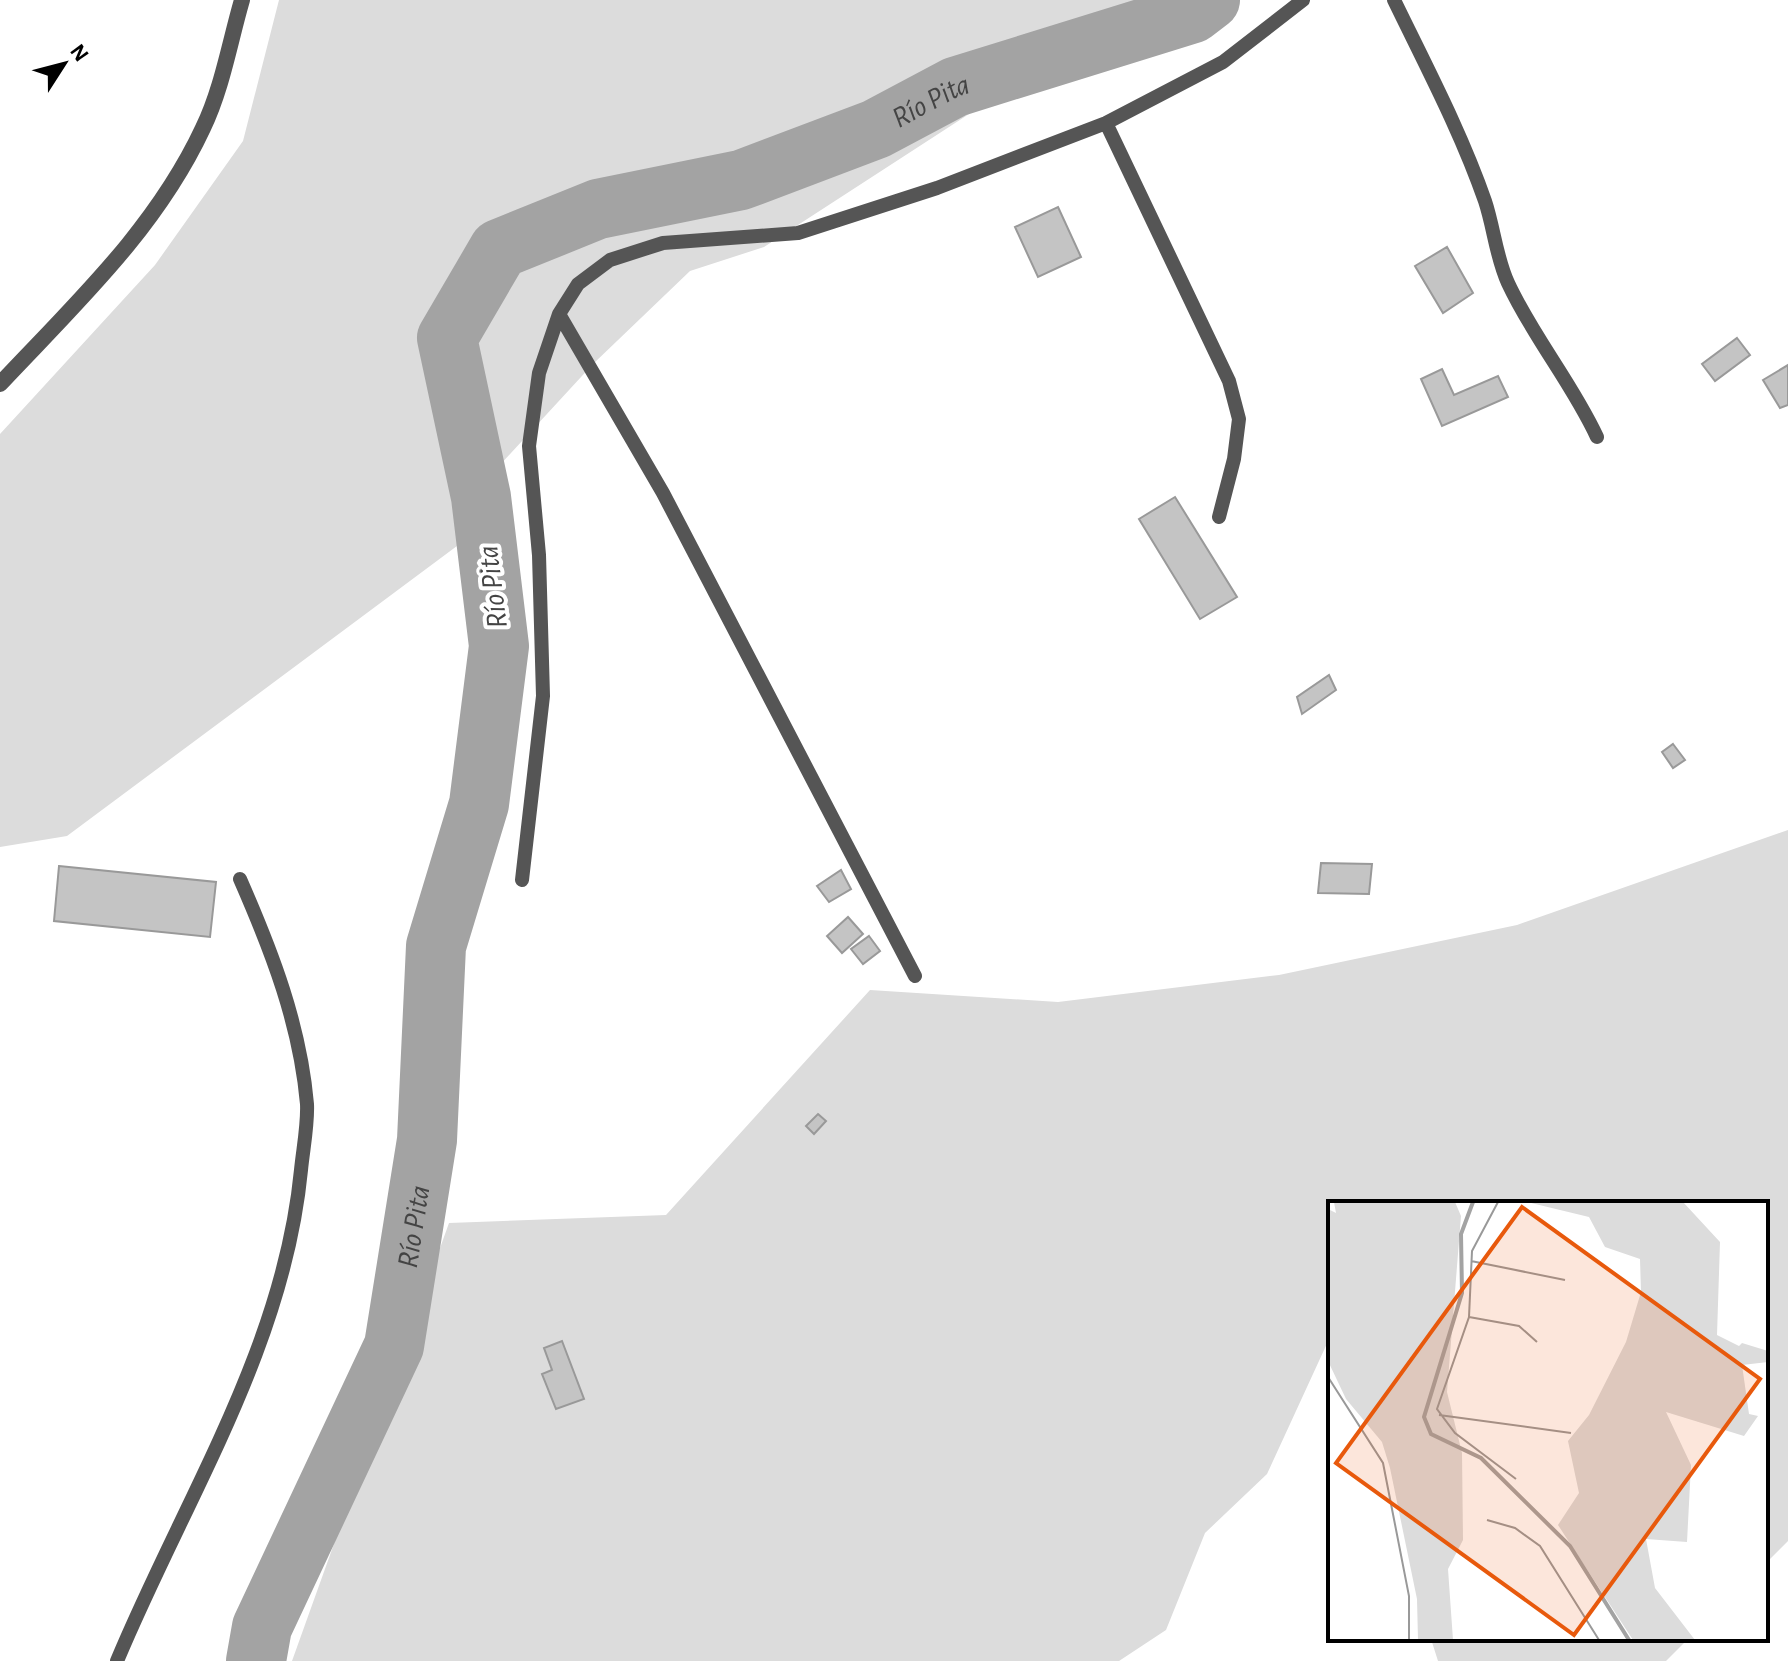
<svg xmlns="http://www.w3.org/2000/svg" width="1788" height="1661" font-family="'Alegreya Sans',sans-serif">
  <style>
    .green { fill: #dcdcdc }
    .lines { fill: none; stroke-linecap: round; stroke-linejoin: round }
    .river { stroke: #a3a3a3; stroke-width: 60 }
    .building { fill: #c4c4c4; stroke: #999; stroke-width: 2 }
    .lane { stroke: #555; stroke-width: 14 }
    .street { stroke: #555; stroke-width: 16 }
    .labels { text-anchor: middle; stroke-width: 8; stroke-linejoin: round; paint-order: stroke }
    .water-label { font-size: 30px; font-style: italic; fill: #444; stroke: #fff }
    .inset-river { fill: none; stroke: #a3a3a3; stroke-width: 4 }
    .inset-road { fill: none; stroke: #999; stroke-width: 2 }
    .view { fill: #e8590c; fill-opacity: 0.15; stroke: #e8590c; stroke-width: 4 }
    .inset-edge { fill: none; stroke: #000; stroke-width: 4 }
  </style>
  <rect width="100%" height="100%" fill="#fff"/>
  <path class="green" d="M279,0H1145L764,247L690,271L593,364L488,478L461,543L67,836L0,847V434L155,265L243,141Z
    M1788,830V1541L1766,1563V1203H1330V1337L1267,1474L1205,1533L1166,1630L1119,1661H292L449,1223L666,1215L870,990L1058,1002L1279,975L1517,925Z
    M1431,1639H1688L1666,1661H1438Z"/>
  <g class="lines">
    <path class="river" id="s1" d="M256,1661L262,1627L394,1346L427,1140L436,946L479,804L499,646L481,497L447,338L499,249L598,209L741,180L876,129L955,87L1193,13L1210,0"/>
  </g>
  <path class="building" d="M1058,207L1081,257L1038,277L1015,227Z
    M1447,247L1473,293L1443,313L1415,266Z
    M1737,338L1750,355L1715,381L1702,364Z
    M1788,365V405L1780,408L1763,380Z
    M1442,369L1454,395L1498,376L1508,397L1442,426L1421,379Z
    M1175,497L1237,597L1200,619L1139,519Z
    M1329,675L1336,690L1302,714L1297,697Z
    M1673,744L1685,760L1673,768L1662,752Z
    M1321,863L1372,864L1369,894L1318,893Z
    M59,866L216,882L210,937L54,921Z
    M841,870L851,889L829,902L817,886Z
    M848,917L863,934L842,953L827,936Z
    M869,936L880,951L863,964L851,949Z
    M818,1114L826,1121L814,1134L806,1126Z
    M562,1341L584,1399L556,1409L542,1374L552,1370L544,1348Z"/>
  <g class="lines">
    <path class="lane" d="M1394,0C1426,66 1461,132 1485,201C1494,228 1496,257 1508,283C1533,337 1572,383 1597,437
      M1106,123L1229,381L1239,419L1234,459L1219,517
      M559,314L663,493L915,976
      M522,880L543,696L539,555L529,446L539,373L559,314L578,284L610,260L663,243L798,233L937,188L1106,123L1223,62L1303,0
      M117,1661C184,1500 284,1348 301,1170C303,1149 308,1125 307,1104C300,1024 272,952 240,879"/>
    <path class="street" d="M0,384C75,304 156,229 203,128C222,89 230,41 242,0"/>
  </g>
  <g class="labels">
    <g class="water-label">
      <text dy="10" stroke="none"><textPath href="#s1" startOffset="1930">Río Pita</textPath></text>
      <text transform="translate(492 587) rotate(-97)" y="10">Río Pita</text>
      <text dy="10" stroke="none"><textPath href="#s1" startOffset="466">Río Pita</textPath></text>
    </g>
  </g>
  <g transform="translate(1328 1201)">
    <rect width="440" height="440" fill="#fff"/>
    <path d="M6,1H127L133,15L119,191L134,252L135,339L120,368L125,439H90L89,398L62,267L54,241L18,198L0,160V8L8,12ZM199,1H355L392,41L389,134L411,145L414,142L440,150V161L414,164L421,213L430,215L416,235L338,211L363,264L359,341L318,338L327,387L367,439H305L230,324L251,292L240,240L261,214L298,141L313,91L312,58L277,46L261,16Z" fill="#dcdcdc"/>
    <path class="inset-river" d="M145,1L133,33L134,92L96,216L103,233L153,257L242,345L301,439"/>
    <path class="inset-road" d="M170,1L144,50L141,116L109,208L127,232L188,278M143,60L237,79M439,66L440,8M141,116L191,125L209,141M0,176L55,262L81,395V439M111,214L243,232M159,319L187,327L212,345L271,439"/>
    <path class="view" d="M194,6L432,178L246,434L8,262Z"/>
    <rect width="440" height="440" class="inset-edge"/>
  </g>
  <g transform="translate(64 64) rotate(54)" stroke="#ffffff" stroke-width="6" paint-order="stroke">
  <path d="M0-6L14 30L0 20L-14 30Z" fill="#000000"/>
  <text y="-12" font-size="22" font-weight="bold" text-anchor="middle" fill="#000000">N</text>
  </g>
</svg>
